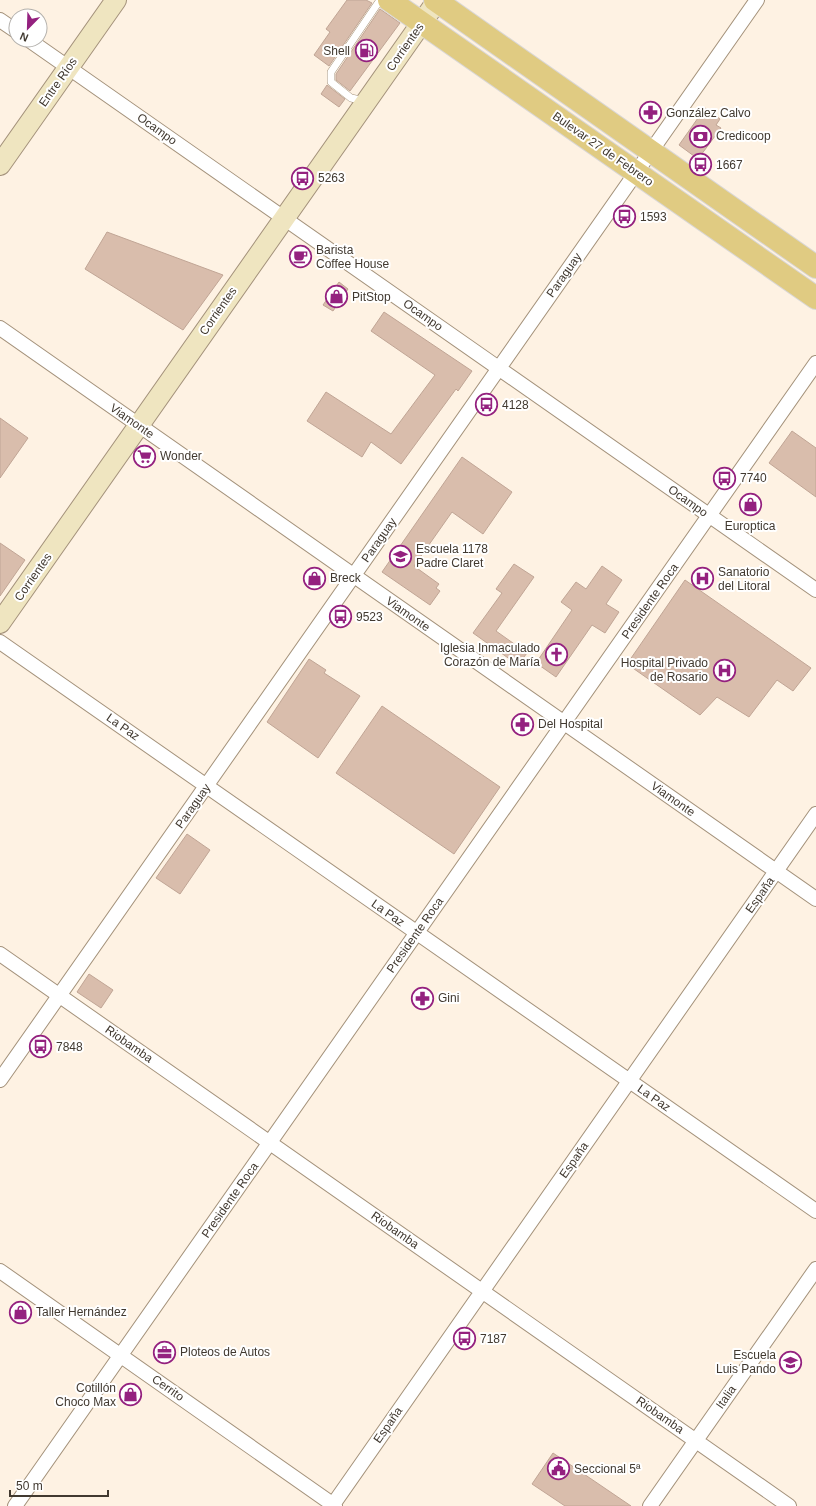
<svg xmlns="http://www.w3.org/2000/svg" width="816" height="1506" font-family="Helvetica,sans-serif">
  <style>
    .building { fill: #d9bdac; stroke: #c0a595 }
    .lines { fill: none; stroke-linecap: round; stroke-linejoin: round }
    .lane-casing { stroke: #a4927b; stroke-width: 8 }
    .street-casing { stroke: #a4927b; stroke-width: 16 }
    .secondary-casing { stroke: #a4927b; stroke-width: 22 }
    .primary-casing { stroke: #d9d7d6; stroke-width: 24 }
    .lane { stroke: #fff; stroke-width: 7 }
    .street { stroke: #fff; stroke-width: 14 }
    .secondary { stroke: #efe5c0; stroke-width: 20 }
    .primary { stroke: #e0cb82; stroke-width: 22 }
    .labels { text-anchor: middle; stroke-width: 4; stroke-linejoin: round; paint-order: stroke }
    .street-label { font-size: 12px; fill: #413930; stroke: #fff }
    .poi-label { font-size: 12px; fill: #413930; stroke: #fff; text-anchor: start }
  </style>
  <rect width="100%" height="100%" fill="#fef2e3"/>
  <path class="building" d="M347,0H366L372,3L329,66L314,55L330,32L326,29Z
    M380,9L400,23L350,91L336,80V74Z
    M327,85L345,99L339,107L321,94Z
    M705,108L720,119L716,125L721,128L698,159L679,145Z
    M107,232L223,275L183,330L85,269Z
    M339,282L348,289L333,311L323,305Z
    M384,312L472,371L458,391L456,389L401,464L371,442L362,457L307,421L326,392L391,434L435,375L371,331Z
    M0,418L28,438L0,478Z
    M792,431L816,448V497L769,463Z
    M462,457L512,492L483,534L452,512L414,566L439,584L436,588L440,591L430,605L382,572Z
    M0,543L25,560L0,596Z
    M514,564L534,577L496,631L527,653L518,665L473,633L502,593L496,589Z
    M602,566L622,580L606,604L619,612L605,633L592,625L556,677L536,663L572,610L561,602L576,582L586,589Z
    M685,580L811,668L793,691L777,680L749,717L717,697L700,715L627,664Z
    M309,659L326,670L324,673L360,696L318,758L267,722Z
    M382,706L500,787L454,854L336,773Z
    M187,834L210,850L180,894L156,878Z
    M89,974L113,990L101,1008L77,992Z
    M553,1453L631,1506H565L532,1484Z"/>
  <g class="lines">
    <defs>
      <path id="lane" d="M365,101L351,98L331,82V72L380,0"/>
      <path id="street" d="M0,20L16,31
        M29,40L816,590
        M0,328L816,899
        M0,642L816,1211
        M0,954L789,1506
        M0,1080L757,0
        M0,1271L335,1506
        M15,1506L816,363
        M332,1506L816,814
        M650,1506L816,1269"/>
      <path id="secondary" d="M0,165L116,0
        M0,623L437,1"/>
      <path id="primary" d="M389,0L816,298
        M435,0L816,267"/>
    </defs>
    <use href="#lane" class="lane-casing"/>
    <use href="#street" class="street-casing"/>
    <use href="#secondary" class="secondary-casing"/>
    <use href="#primary" class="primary-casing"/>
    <use href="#lane" class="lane"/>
    <use href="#street" class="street"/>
    <use href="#secondary" class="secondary"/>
    <use href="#primary" class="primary"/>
  </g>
  <defs>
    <symbol id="fuel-ring" viewBox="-11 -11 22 22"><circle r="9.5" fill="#fff" stroke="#94217f" stroke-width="1.5"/><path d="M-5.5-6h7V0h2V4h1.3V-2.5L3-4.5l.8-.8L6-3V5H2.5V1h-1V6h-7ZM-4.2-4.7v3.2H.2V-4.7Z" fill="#94217f"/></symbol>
    <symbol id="pharmacy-ring" viewBox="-11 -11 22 22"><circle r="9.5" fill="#fff" stroke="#94217f" stroke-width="1.5"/><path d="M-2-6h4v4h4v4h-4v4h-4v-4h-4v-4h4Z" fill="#94217f"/></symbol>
    <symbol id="bank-ring" viewBox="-11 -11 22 22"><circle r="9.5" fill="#fff" stroke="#94217f" stroke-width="1.5"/><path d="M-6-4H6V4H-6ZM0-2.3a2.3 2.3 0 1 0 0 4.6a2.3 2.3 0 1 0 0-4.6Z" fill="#94217f"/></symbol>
    <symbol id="bus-ring" viewBox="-11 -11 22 22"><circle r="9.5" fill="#fff" stroke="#94217f" stroke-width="1.5"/><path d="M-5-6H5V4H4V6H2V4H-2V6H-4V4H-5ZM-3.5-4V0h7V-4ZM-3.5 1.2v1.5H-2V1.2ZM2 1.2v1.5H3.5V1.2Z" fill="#94217f"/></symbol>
    <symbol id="cafe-ring" viewBox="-11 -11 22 22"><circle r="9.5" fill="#fff" stroke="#94217f" stroke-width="1.5"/><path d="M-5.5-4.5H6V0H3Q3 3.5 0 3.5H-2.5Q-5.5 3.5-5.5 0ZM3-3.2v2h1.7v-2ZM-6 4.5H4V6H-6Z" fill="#94217f"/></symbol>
    <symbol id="shop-ring" viewBox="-11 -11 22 22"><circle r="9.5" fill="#fff" stroke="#94217f" stroke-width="1.5"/><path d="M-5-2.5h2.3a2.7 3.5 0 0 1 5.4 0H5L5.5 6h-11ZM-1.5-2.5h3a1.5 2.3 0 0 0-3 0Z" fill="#94217f"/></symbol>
    <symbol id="supermarket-ring" viewBox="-11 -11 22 22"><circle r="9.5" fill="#fff" stroke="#94217f" stroke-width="1.5"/><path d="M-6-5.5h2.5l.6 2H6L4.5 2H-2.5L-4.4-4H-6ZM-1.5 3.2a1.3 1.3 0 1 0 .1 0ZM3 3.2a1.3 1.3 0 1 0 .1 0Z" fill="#94217f"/></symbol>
    <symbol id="school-ring" viewBox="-11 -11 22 22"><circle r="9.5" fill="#fff" stroke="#94217f" stroke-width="1.5"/><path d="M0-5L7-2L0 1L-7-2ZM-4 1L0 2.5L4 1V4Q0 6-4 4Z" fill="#94217f"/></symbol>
    <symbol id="hospital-ring" viewBox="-11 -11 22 22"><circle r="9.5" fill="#fff" stroke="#94217f" stroke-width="1.5"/><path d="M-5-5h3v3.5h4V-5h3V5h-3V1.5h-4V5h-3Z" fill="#94217f"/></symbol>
    <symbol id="church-ring" viewBox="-11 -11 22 22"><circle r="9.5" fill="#fff" stroke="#94217f" stroke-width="1.5"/><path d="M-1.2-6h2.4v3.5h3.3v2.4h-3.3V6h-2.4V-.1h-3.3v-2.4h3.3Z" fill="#94217f"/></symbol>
    <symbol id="office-ring" viewBox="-11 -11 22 22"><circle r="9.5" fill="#fff" stroke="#94217f" stroke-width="1.5"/><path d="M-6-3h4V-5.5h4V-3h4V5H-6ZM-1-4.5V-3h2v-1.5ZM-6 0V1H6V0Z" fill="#94217f"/></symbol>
    <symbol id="civic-ring" viewBox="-11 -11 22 22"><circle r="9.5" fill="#fff" stroke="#94217f" stroke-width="1.5"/><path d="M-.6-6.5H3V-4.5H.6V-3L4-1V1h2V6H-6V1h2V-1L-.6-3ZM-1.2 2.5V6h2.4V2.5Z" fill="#94217f"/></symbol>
  </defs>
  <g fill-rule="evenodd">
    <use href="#fuel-ring" x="354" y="38" width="25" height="25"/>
    <use href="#pharmacy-ring" x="638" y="100" width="25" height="25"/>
    <use href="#bank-ring" x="688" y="124" width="25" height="25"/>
    <use href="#bus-ring" x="688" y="152" width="25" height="25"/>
    <use href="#bus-ring" x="290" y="166" width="25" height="25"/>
    <use href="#bus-ring" x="612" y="204" width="25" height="25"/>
    <use href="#cafe-ring" x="288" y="244" width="25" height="25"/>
    <use href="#shop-ring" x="324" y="284" width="25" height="25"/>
    <use href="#bus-ring" x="474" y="392" width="25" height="25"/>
    <use href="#supermarket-ring" x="132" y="444" width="25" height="25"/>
    <use href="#bus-ring" x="712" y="466" width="25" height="25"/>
    <use href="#shop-ring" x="738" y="492" width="25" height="25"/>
    <use href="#school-ring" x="388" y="544" width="25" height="25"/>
    <use href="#shop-ring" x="302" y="566" width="25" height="25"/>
    <use href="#hospital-ring" x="690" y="566" width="25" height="25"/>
    <use href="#bus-ring" x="328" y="604" width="25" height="25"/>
    <use href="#church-ring" x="544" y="642" width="25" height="25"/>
    <use href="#hospital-ring" x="712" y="658" width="25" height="25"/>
    <use href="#pharmacy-ring" x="510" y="712" width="25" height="25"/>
    <use href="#pharmacy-ring" x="410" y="986" width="25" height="25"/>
    <use href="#bus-ring" x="28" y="1034" width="25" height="25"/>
    <use href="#shop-ring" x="8" y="1300" width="25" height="25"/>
    <use href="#bus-ring" x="452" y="1326" width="25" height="25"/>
    <use href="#office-ring" x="152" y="1340" width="25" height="25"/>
    <use href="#school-ring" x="778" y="1350" width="25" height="25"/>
    <use href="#shop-ring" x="118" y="1382" width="25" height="25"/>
    <use href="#civic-ring" x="546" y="1456" width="25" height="25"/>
  </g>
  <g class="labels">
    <g class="street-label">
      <text transform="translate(405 47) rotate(-55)" y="4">Corrientes</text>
      <text transform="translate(58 82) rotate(-55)" y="4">Entre Ríos</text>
      <text transform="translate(157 129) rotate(35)" y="4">Ocampo</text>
      <text transform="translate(603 149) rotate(35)" y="4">Bulevar 27 de Febrero</text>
      <text transform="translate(564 275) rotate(-55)" y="4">Paraguay</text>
      <text transform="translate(218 311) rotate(-55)" y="4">Corrientes</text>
      <text transform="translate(423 315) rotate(35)" y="4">Ocampo</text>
      <text transform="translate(132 421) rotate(35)" y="4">Viamonte</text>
      <text transform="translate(688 501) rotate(35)" y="4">Ocampo</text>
      <text transform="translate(379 540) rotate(-55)" y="4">Paraguay</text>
      <text transform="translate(33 577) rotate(-55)" y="4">Corrientes</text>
      <text transform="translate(650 601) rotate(-55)" y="4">Presidente Roca</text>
      <text transform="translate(408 614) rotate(35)" y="4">Viamonte</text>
      <text transform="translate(123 727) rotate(35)" y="4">La Paz</text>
      <text transform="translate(673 799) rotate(35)" y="4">Viamonte</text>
      <text transform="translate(193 806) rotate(-55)" y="4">Paraguay</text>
      <text transform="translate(760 895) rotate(-55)" y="4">España</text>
      <text transform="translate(388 913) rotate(35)" y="4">La Paz</text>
      <text transform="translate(415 935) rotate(-55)" y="4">Presidente Roca</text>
      <text transform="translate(129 1044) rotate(35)" y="4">Riobamba</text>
      <text transform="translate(654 1098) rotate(35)" y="4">La Paz</text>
      <text transform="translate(574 1160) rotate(-55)" y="4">España</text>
      <text transform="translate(230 1200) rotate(-55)" y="4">Presidente Roca</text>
      <text transform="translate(395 1230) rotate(35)" y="4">Riobamba</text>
      <text transform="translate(168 1388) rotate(35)" y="4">Cerrito</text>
      <text transform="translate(726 1397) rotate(-55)" y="4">Italia</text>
      <text transform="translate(660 1415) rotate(35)" y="4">Riobamba</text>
      <text transform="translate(388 1425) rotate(-55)" y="4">España</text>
    </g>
    <g class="poi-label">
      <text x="350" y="55" text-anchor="end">Shell</text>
      <text x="666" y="117">González Calvo</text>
      <text x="716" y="140">Credicoop</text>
      <text x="716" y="169">1667</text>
      <text x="318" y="182">5263</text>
      <text x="640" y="221">1593</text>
      <text x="316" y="254">Barista<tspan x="316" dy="14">Coffee House</tspan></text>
      <text x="352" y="301">PitStop</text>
      <text x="502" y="409">4128</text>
      <text x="160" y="460">Wonder</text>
      <text x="740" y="482">7740</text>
      <text x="750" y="530" text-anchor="middle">Europtica</text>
      <text x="416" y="553">Escuela 1178<tspan x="416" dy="14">Padre Claret</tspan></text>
      <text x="718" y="576">Sanatorio<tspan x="718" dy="14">del Litoral</tspan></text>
      <text x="330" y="582">Breck</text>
      <text x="356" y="621">9523</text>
      <text x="540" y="652" text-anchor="end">Iglesia Inmaculado<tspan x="540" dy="14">Corazón de María</tspan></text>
      <text x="708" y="667" text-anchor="end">Hospital Privado<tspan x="708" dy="14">de Rosario</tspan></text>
      <text x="538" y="728">Del Hospital</text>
      <text x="438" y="1002">Gini</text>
      <text x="56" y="1051">7848</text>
      <text x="36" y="1316">Taller Hernández</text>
      <text x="480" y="1343">7187</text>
      <text x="180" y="1356">Ploteos de Autos</text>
      <text x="776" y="1359" text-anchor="end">Escuela<tspan x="776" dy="14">Luis Pando</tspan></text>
      <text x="116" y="1392" text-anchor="end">Cotillón<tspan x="116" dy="14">Choco Max</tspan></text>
      <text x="574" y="1473">Seccional 5ª</text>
    </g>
  </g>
  <g transform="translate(28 28) rotate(203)"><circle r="19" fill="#ffffff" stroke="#b3b0ac"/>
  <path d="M0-3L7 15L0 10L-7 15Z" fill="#94217f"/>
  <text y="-6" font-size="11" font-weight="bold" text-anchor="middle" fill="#413930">N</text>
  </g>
  <path d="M10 1490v6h98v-6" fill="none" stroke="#413930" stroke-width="2"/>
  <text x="16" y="1490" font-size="12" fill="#413930" stroke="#ffffff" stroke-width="3" paint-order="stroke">50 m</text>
</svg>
